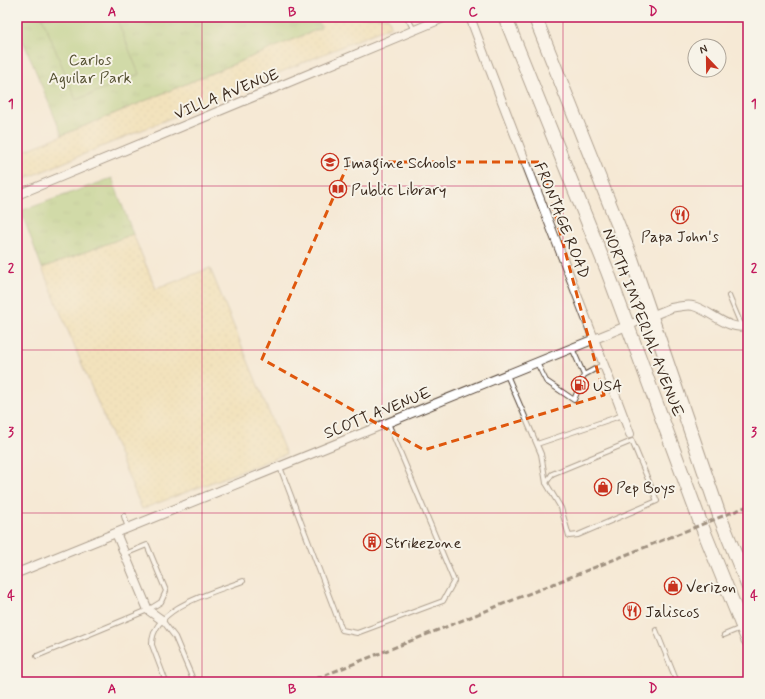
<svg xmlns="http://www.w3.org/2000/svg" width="765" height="699" font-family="Mynerve,sans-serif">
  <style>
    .sand { fill: url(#sand-dots); stroke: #94825e }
    .park { fill: url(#park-tufts); stroke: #707948 }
    .pitch { fill: #a5c871; stroke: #707948 }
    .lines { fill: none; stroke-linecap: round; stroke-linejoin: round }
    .service-casing { stroke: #57473a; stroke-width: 6 }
    .minor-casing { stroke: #57473a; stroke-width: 10 }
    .trunk-casing { stroke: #57473a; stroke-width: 15 }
    .service { stroke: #fff; stroke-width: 4 }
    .minor { stroke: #fff; stroke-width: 8 }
    .trunk { stroke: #fff; stroke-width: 13 }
    .rail { stroke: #3b2a1e; stroke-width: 3; stroke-dasharray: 6 3; stroke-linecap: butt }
    .marked { fill: none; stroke: #df570d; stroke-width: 3; stroke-dasharray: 8 5; stroke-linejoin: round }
    .grid { fill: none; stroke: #c2185b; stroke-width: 1; stroke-opacity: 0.55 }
    .labels { text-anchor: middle; stroke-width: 4; stroke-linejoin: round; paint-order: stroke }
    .park-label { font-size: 16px; fill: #565233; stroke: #f7f3e8 }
    .street-label { font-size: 16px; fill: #3b2a1e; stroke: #f7f3e8 }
    .poi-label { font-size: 16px; fill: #3b2a1e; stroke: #f7f3e8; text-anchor: start }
    .neatline { fill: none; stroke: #c2185b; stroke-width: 1.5 }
    .grid-label { font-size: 13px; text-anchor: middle; font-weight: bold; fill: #c2185b }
  </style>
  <defs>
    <pattern id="sand-dots" width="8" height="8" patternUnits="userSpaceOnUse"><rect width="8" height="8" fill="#eeda9e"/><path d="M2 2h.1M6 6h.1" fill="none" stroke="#cdbb88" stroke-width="1.8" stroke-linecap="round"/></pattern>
    <pattern id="park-tufts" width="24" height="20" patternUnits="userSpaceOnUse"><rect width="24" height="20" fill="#a5c871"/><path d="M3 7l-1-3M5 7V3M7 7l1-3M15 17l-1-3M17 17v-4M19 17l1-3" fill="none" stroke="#88a35c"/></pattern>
  </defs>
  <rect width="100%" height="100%" fill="#f7f3e8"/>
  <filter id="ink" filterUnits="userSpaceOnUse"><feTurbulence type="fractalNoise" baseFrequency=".025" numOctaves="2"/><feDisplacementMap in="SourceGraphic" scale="8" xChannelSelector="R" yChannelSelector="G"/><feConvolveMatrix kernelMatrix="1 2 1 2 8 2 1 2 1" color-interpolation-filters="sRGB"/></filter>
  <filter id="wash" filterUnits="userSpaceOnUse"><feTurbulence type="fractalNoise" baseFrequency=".012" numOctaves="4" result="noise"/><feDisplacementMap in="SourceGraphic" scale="16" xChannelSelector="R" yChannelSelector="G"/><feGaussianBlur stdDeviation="0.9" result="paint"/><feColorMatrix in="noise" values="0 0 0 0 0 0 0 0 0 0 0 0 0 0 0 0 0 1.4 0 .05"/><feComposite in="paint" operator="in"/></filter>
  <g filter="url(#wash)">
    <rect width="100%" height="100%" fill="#f5e9d6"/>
    <path class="sand" d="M317,17H388L391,26L17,182V154L321,28Z
      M133,234L156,289L210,268L286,454L142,509L42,268Z"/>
    <path class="park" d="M17,17H317L321,28L62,135L17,26Z
      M112,178L133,234L42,268L21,211Z"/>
    <path class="pitch" d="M42,17H116L139,74L76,100Z"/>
  </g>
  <g filter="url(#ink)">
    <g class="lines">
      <defs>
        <path id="service" d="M407,17L414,30
          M729,296L742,327
          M537,363L546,381L574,400L584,375L572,348
          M507,375L541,454L546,483L561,508L569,536L578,535L657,501L632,441L552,474L546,483
          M584,375L604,364
          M537,444L623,415
          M280,467L342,630L357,633L443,601L454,581L388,423
          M124,516L128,528
          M162,620L175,637L194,682
          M656,630L677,682
          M724,635L741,628
          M37,656L148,610L161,602L166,591L147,545L125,554
          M166,682L152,645C151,607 215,592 243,581"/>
        <path id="minor" d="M470,17C522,156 578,294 630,434
          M17,195L446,17
          M116,533L148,610L162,620
          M17,573L671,308C677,307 687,304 693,306C710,310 730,333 748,325"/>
        <path id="trunk" d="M505,17L607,270L701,524L748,640
          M535,17L632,260L720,517L748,586"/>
      </defs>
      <use href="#service" class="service-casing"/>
      <use href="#minor" class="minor-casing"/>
      <use href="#trunk" class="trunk-casing"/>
      <use href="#service" class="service"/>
      <use href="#minor" class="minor"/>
      <use href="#trunk" class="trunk"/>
      <path class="rail" d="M308,682L748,506"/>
    </g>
  </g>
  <path d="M0 0H765V699H0ZM349,162H541L604,395L424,450L262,359Z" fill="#f5e9d6" fill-opacity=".55" fill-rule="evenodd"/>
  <path class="marked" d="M349,162H541L604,395L424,450L262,359Z"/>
  <path class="grid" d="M202,17V682M382,17V682M563,17V682M17,186H748M17,350H748M17,513H748"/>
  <defs>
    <symbol id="school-ring" viewBox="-11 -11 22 22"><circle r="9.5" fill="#f7f3e8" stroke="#c8321e" stroke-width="1.5"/><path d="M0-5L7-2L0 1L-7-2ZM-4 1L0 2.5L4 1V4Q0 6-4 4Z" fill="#c8321e"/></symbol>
    <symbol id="library-ring" viewBox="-11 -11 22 22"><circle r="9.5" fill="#f7f3e8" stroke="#c8321e" stroke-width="1.5"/><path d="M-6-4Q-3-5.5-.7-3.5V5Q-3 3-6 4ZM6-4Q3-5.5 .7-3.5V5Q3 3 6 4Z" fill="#c8321e"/></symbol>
    <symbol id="restaurant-ring" viewBox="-11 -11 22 22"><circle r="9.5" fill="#f7f3e8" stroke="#c8321e" stroke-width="1.5"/><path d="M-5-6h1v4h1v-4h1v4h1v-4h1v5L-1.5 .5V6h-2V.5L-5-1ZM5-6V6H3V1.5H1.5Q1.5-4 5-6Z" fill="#c8321e"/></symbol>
    <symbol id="fuel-ring" viewBox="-11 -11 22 22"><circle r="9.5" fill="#f7f3e8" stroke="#c8321e" stroke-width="1.5"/><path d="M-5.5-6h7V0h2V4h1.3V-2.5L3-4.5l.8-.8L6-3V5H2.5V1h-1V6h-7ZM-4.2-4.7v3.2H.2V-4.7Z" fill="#c8321e"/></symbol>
    <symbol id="shop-ring" viewBox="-11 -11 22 22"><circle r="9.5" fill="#f7f3e8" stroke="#c8321e" stroke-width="1.5"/><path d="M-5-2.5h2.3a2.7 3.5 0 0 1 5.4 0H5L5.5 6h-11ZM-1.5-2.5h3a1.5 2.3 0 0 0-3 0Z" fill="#c8321e"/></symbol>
    <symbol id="building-ring" viewBox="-11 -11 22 22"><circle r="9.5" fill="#f7f3e8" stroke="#c8321e" stroke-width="1.5"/><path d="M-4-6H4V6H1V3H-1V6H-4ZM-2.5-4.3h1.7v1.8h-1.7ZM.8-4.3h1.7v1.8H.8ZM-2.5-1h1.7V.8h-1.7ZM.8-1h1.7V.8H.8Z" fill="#c8321e"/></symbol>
  </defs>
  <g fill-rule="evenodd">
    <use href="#school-ring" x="320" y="152" width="20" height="20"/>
    <use href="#library-ring" x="328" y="179" width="20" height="20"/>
    <use href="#restaurant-ring" x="670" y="205" width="20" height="20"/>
    <use href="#fuel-ring" x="570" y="375" width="20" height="20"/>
    <use href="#shop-ring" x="593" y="477" width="20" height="20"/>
    <use href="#building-ring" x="362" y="532" width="20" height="20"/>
    <use href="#shop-ring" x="663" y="576" width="20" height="20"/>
    <use href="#restaurant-ring" x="622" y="601" width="20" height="20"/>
  </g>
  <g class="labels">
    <g class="park-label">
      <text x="90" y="65">Carlos<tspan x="90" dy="18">Aguilar Park</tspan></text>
    </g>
    <g class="street-label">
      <text transform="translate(226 93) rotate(-22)" y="6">VILLA AVENUE</text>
      <text transform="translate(563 220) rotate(68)" y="6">FRONTAGE ROAD</text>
      <text transform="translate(644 322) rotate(69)" y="6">NORTH IMPERIAL AVENUE</text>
      <text transform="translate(377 412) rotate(-22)" y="6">SCOTT AVENUE</text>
    </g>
    <g class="poi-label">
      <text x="343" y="168">Imagine Schools</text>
      <text x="351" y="195">Public Library</text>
      <text x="680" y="242" text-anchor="middle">Papa John's</text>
      <text x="593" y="391">USA</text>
      <text x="616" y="493">Pep Boys</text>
      <text x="385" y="548">Strikezone</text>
      <text x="686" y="592">Verizon</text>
      <text x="645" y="617">Jaliscos</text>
    </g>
  </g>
  <rect width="765" height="699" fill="none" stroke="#f7f3e8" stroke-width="44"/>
  <g transform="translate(707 58) rotate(338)"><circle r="19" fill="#f7f3e8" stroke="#aca397"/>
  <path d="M0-3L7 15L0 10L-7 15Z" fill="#c8321e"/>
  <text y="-6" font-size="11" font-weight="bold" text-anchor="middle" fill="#3b2a1e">N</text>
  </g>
  <rect x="22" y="22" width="721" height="655" class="neatline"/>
  <g class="grid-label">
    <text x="112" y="16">A</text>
    <text x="292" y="16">B</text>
    <text x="473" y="16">C</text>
    <text x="653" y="16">D</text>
    <text x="11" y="108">1</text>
    <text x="754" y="108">1</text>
    <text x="11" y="272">2</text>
    <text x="754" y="272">2</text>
    <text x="11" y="436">3</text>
    <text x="754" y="436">3</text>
    <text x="11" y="600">4</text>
    <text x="754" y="600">4</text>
    <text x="112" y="693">A</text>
    <text x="292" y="693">B</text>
    <text x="473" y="693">C</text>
    <text x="653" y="693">D</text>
  </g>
</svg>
